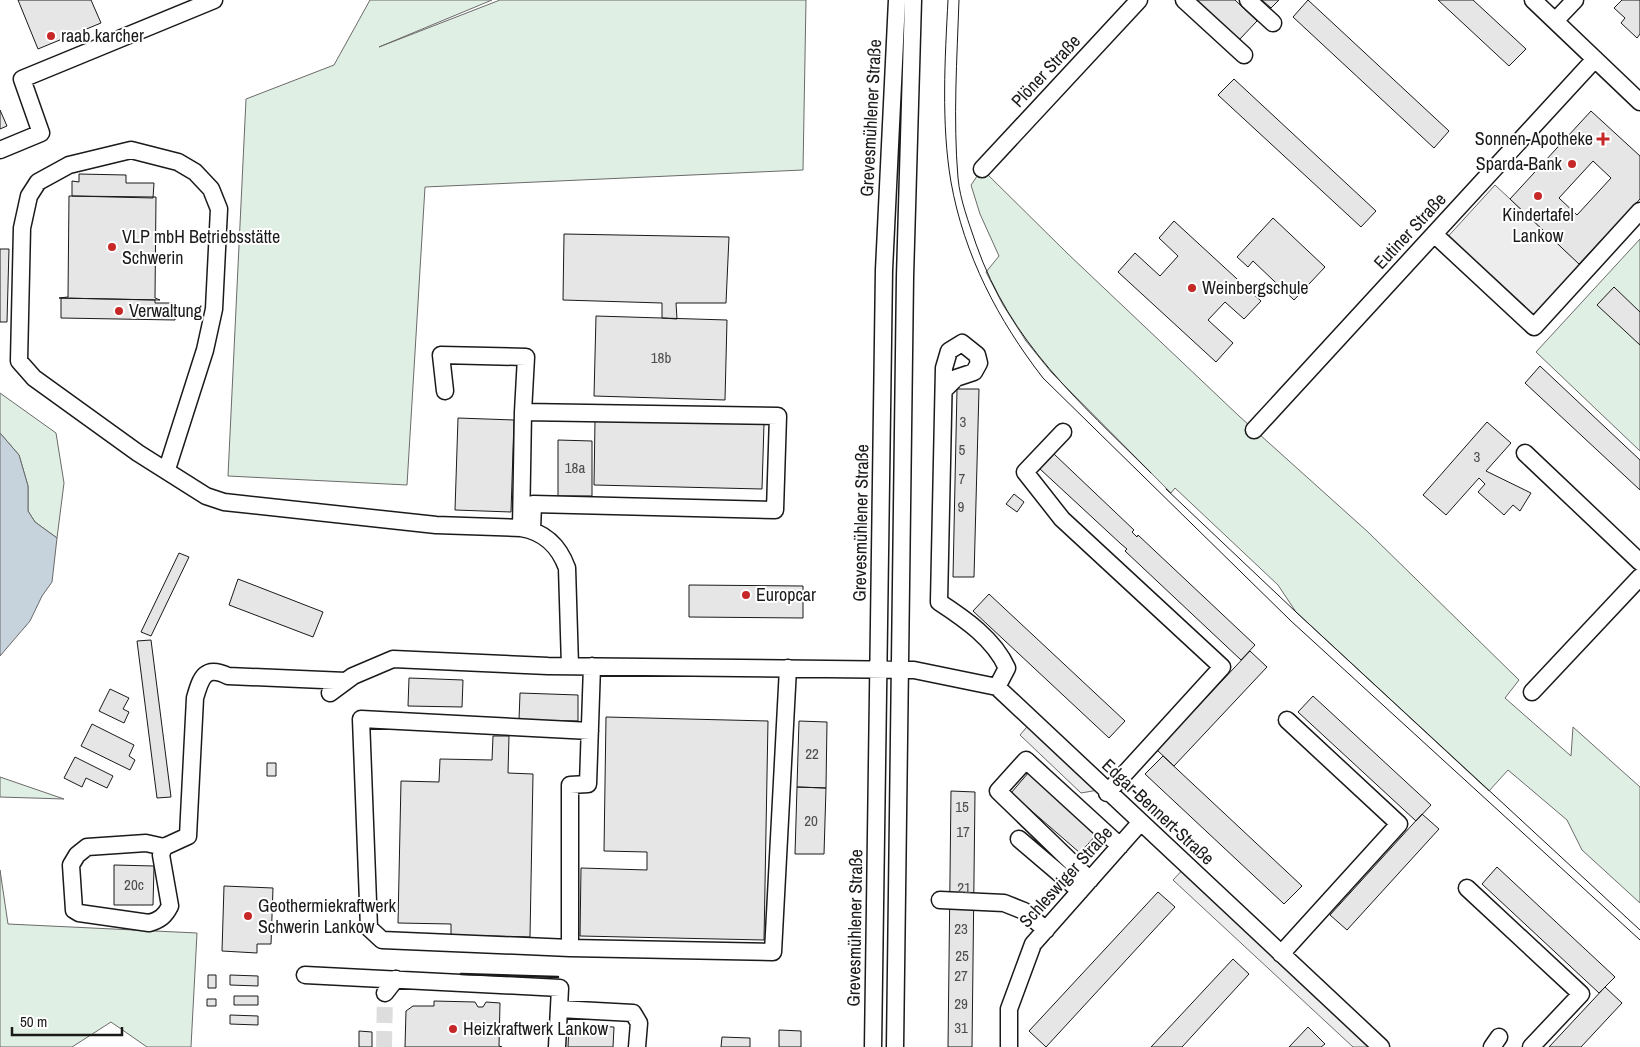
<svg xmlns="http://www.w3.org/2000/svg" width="1640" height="1047" font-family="'Archivo Narrow',sans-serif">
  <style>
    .green { fill: #e0efe3; stroke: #6a6a6a }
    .parking { fill: #ededed; stroke: #6a6a6a }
    .water { fill: #c6d2dc; stroke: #6a6a6a }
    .building { fill: #e6e6e6; stroke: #1a1a1a; fill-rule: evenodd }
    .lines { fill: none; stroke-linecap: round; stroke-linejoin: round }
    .minor-tunnel { stroke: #ddd; stroke-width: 16; stroke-dasharray: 16 8; stroke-linecap: butt }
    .minor-casing { stroke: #1a1a1a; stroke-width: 19 }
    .minor { stroke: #fff; stroke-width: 16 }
    .tram { stroke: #1a1a1a; stroke-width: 1 }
    .wall { stroke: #1a1a1a; stroke-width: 2.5 }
    .poi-dot { fill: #c62828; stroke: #fff; stroke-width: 2 }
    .labels { text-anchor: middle; stroke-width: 4; stroke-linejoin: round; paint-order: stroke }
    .number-label { font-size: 15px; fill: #4d4d4d }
    .poi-label { font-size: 18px; fill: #1a1a1a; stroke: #fff; text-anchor: start }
    .street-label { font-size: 18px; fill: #1a1a1a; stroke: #fff }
  </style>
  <rect width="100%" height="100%" fill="#fff"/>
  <path class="green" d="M370,0H492L379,47L500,0H806L803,170L425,187L407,485L228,476L246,99L334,65Z
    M982,169L1067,253L1239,416L1368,532L1519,680L1505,698L1571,756L1573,727L1640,787V903L1582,850L1567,820L1508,770L1489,791L1296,612L1278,585L1175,488L1171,493L1051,372L1026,341L1003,305L986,272L999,256L980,214L971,185Z
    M1640,239V451L1536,352Z
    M0,393L56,433L64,483L57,538L35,522L28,511V486L19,455L0,433Z
    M0,777L64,799L0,797Z
    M0,870L8,924L197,933L191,1047H147L111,1022L72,1047H0Z"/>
  <path class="parking" d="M1495,185L1587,271L1534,327L1443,242Z
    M1032,721L1104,789L1081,793L1020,735Z
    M1187,865L1381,1047H1353L1173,880Z"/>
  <path class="water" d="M0,433L19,455L28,486V511L35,522L57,538L52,582L42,596L30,621L0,656Z"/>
  <path class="building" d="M18,0H91L101,23L38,49Z
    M1196,0H1235L1257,21L1239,40Z
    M1262,0H1279L1271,8Z
    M1308,0L1449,131L1434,148L1293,17Z
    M1438,0H1473L1526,49L1509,66Z
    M1622,0H1640V34L1637,38L1621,23L1625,18L1614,8Z
    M1234,79L1376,211L1361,227L1218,95Z
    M0,110L7,126L0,129Z
    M1591,111L1640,156V199L1579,264L1510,199ZM1593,161L1611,178L1577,215L1559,198Z
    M79,174L126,175V183H154L153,198L72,196V181L79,182Z
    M69,196L156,197L155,298L160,300L59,298L68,297Z
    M1273,218L1325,267L1294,300L1253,261L1248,267L1237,257Z
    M1174,221L1261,301L1244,319L1225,302L1208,320L1233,343L1216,362L1118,272L1135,253L1160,276L1178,256L1159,238Z
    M564,234L729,237L726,303H676L677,319L662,318V303L563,300Z
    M0,249H9L7,322H0Z
    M1614,287L1640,312V345L1597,305Z
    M61,298L155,300V303H176L175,320L61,318Z
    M596,316L727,320L725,400L594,396Z
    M1540,366L1640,460V490L1525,383Z
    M957,389H979L974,577H953Z
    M458,418L514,420L511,512L455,510Z
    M595,420L764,424L762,489L594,485Z
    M1487,422L1511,443L1486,471L1531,493L1520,511L1513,505L1504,515L1478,492L1485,484L1479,478L1446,515L1423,495Z
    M558,440L592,441V496H558Z
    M1054,454L1134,530L1132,532L1137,537L1138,535L1255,645L1241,660L1125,551L1127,549L1121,544L1040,469Z
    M1014,494L1024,502L1017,512L1006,504Z
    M179,553L189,557L151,636L141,632Z
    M238,579L323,612L313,637L229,605Z
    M689,585L803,586V618L689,617Z
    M989,594L1125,721L1109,738L973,611Z
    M151,640L171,797L157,798L137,641Z
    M1250,651L1267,667L1174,766L1157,750Z
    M409,678L463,680L462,707L408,706Z
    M110,689L129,698L123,709L129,712L124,723L99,711Z
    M520,693L578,695V721L519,720Z
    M1313,696L1431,805L1416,821L1298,712Z
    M606,717L768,721L764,940L580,936L581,868L647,870V852L604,851Z
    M799,721L827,722L826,788L797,787Z
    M92,724L134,745L129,756L135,760L130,770L81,746Z
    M493,736H509L508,773L533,774L530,937L451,935V924L398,923L401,781L439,782L440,759L492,760Z
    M1163,756L1302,886L1284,904L1145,774Z
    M75,757L113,776L107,788L86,778L82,787L64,778Z
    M267,763H276V776H267Z
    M1029,772L1097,834L1080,853L1011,793Z
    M797,787L826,788L824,854H795Z
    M951,791L975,792L972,1047H948Z
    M1422,814L1439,829L1347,930L1330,915Z
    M114,865L154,866L153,905H114Z
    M1497,867L1615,977L1599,993L1482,884Z
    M224,886L273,888L271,944H257V953L222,951Z
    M1158,892L1175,907L1046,1047L1029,1031Z
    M1233,959L1249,974L1182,1047H1151Z
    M208,975H216V988H208Z
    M230,975L258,976V986L230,985Z
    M1605,987L1622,1003L1581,1047H1549Z
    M234,996H258V1005H234Z
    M207,999H216V1006H207Z
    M434,1001L475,1002L478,1007H483L486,1002L500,1003L499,1046L502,1047H405L406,1011L413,1006H434Z
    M230,1015L258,1016V1025L230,1024Z
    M569,1025L614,1027L613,1047H568Z
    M1308,1027L1325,1044L1321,1047H1289Z
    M779,1030L801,1031V1047H779Z
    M359,1031L372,1032V1047H359Z
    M722,1037L750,1038V1047H721Z"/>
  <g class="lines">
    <path class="minor-tunnel" d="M384,1047L385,993"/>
    <defs>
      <path id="minor" d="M1184,0L1244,55
        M1248,0L1273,23
        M1533,0L1640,102
        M1555,21L1575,0
        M0,150L41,133L22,79L214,0
        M982,169L1139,0
        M1434,234L1534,327L1640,211
        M944,390L956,378L974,372L979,363L977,355L962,343L949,351L944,368L939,602C965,619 994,639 1007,668L997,687
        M445,391L441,355L526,357L523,412L521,528
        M523,412L778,416L775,510L533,504L532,530
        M1254,430L1595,59
        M1063,432L1025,472L1062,519L1222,667L1107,793
        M1525,453L1640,562
        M167,469L205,350L214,309L219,209L211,189L195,172L178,162L131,150L69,165L38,182L29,196L22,228L19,361L34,378L138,453L206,496L224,502L436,525L521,528C545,532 559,546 567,568L570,666
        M1532,692L1640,577
        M330,693L353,676L393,659L548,666L914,670L997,687L1381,1047
        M590,731L361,719L369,928L382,940L570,948L773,952L788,668
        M1019,839L1080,891
        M164,847L146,843L87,847L77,855L71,865L74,910L79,913L149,923C160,920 165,916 170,906L161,855L164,847L188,836L195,698C201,677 205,665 228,676L346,681
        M1090,880L998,791L1026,760L1120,846
        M1467,888L1581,994L1531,1047
        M940,900L1004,903L1024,911L1046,930
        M570,948V785L588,784L592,666
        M1281,954L1399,824L1287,720
        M305,975L560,988L557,1047
        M385,993L396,979
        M559,1009L633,1013L639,1023L637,1047
        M873,1047L884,270L897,0
        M895,1047L905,277L913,0
        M1009,1047V1009L1033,944L1140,823
        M1492,1047L1499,1037"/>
    </defs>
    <use href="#minor" class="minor-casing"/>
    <use href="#minor" class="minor"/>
    <path class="tram" d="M948,0C945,58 941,124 951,182C964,255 998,320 1043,378L1291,621L1640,940
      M959,0C957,59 953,119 958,178C960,200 969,223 976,244C1011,344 1078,400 1151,473
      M1166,489L1296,612L1640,930"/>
    <path class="wall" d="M461,974L558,977"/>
  </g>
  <g class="poi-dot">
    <circle cx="51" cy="36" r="5"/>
    <path d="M1600.5 131.5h5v5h5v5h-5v5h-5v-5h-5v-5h5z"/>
    <circle cx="1572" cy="164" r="5"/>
    <circle cx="1538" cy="196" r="5"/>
    <circle cx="112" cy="247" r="5"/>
    <circle cx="1192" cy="288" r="5"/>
    <circle cx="119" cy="311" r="5"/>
    <circle cx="746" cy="595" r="5"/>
    <circle cx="248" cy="916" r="5"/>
    <circle cx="453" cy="1029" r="5"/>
  </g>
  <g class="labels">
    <g class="number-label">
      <text x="661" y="363">18b</text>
      <text x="963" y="427">3</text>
      <text x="962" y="455">5</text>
      <text x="1477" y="462">3</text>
      <text x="575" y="473">18a</text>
      <text x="962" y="484">7</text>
      <text x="961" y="512">9</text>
      <text x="812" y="759">22</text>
      <text x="962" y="812">15</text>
      <text x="811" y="826">20</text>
      <text x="963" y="837">17</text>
      <text x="134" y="890">20c</text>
      <text x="964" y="893">21</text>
      <text x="961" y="934">23</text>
      <text x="962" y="961">25</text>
      <text x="961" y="981">27</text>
      <text x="961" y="1009">29</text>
      <text x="961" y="1033">31</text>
    </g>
    <g class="poi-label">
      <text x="61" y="42">raab karcher</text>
      <text x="1593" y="145" text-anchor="end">Sonnen-Apotheke</text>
      <text x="1562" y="170" text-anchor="end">Sparda-Bank</text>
      <text x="1538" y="221" text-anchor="middle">Kindertafel<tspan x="1538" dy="21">Lankow</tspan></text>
      <text x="122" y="243">VLP mbH Betriebsstätte<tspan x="122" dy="21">Schwerin</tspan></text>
      <text x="1202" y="294">Weinbergschule</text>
      <text x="129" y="317">Verwaltung</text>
      <text x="756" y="601">Europcar</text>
      <text x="258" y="912">Geothermiekraftwerk<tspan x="258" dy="21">Schwerin Lankow</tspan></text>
      <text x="463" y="1035">Heizkraftwerk Lankow</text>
    </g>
    <g class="street-label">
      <text transform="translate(1046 71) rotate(-47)" y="6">Plöner Straße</text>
      <text transform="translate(871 118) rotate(-87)" y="6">Grevesmühlener Straße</text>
      <text transform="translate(1410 231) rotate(-47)" y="6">Eutiner Straße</text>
      <text transform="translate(861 523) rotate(-89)" y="6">Grevesmühlener Straße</text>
      <text transform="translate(1158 812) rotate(43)" y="6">Edgar-Bennert-Straße</text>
      <text transform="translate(1066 877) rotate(-48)" y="6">Schleswiger Straße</text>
      <text transform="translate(855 928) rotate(-89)" y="6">Grevesmühlener Straße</text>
    </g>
  </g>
  <path d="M12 1027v8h110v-8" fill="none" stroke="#1a1a1a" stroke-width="2.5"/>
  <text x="20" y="1027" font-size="15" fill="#1a1a1a" stroke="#ffffff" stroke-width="4" paint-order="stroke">50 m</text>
</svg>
